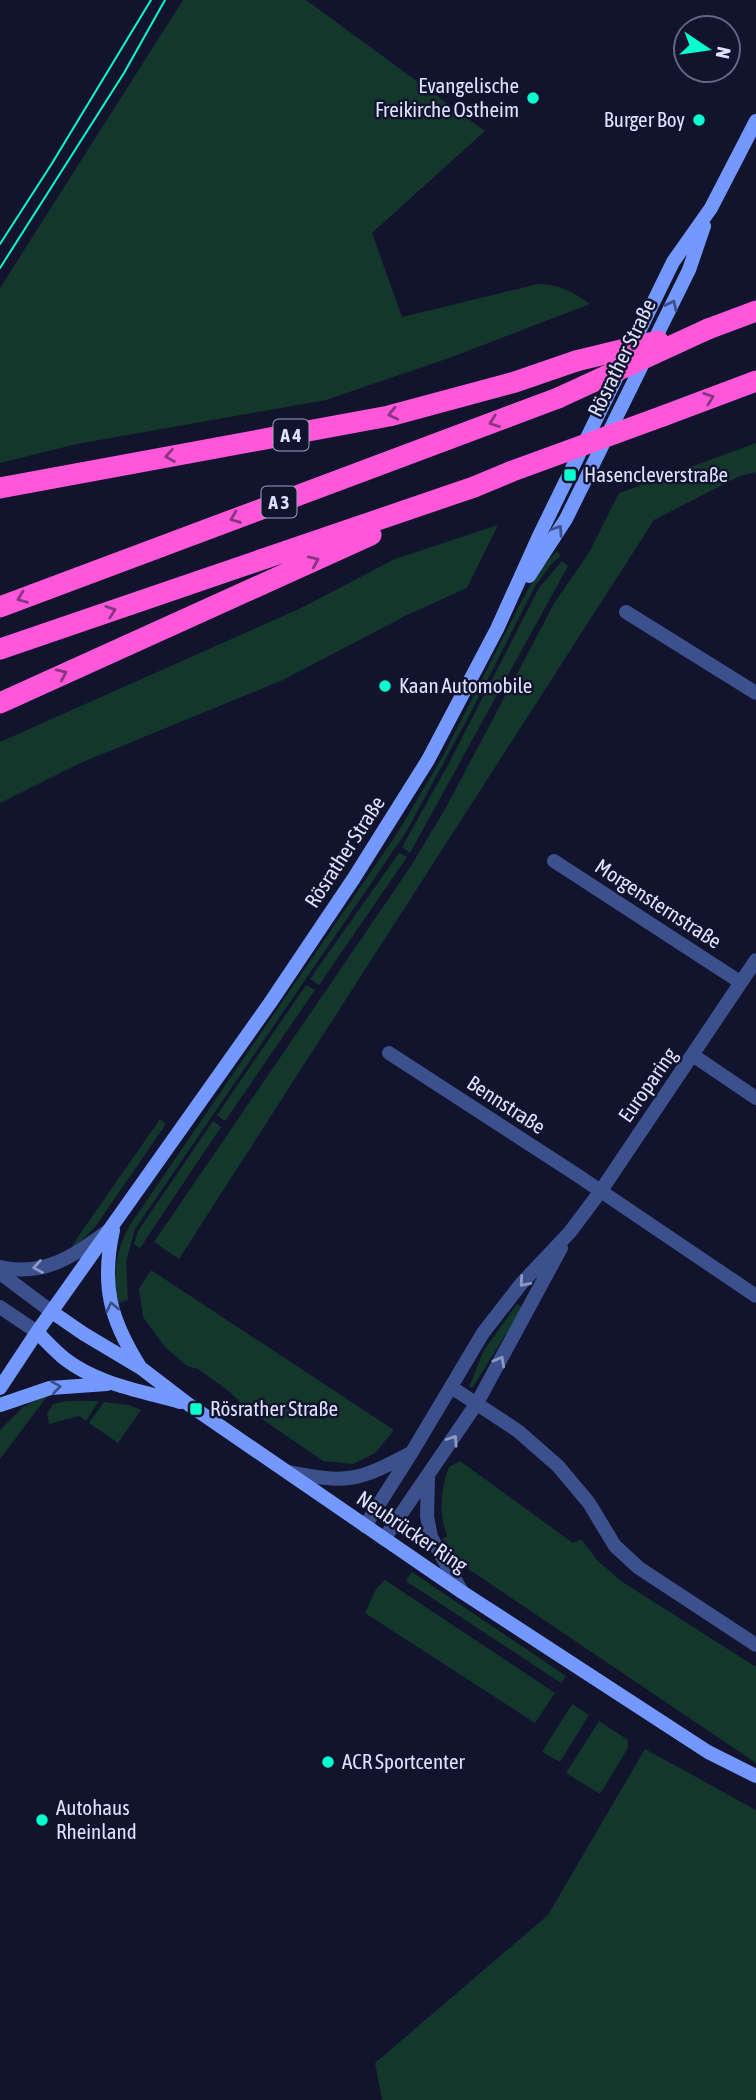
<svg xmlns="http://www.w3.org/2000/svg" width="756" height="2100" font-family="'Asap Condensed',sans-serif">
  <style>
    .green { fill: #13372b }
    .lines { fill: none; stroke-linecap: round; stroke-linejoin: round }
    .street { stroke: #3b508d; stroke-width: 14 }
    .secondary { stroke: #7399ff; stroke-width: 14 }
    .highway { stroke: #ff57d9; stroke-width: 21 }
    .tram { stroke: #08ffcf; stroke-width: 2 }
    .highway-bridge { stroke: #ff57d9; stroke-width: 21 }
    .oneway { stroke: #3d508b }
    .oneway2 { stroke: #883682 }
    .oneway3 { stroke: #8c99c6 }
    .poi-dot { fill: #08ffcf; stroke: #11142c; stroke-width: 2.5 }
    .labels { text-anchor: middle; stroke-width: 5; stroke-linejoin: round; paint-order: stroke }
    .shield { fill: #11142c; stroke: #9fa4c0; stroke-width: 2 }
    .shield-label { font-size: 19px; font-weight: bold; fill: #dce2ff }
    .poi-label { font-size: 21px; fill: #dce2ff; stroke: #11142c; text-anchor: start }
    .street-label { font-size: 21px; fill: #dce2ff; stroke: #11142c }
  </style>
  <rect width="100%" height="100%" fill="#11142c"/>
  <path class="green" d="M183,0H306L485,131L372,233L402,317L538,284C560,284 573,292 590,304L449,358L326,400L77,444L0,463V288Z
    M756,443V472L740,476L654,520L179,1259L154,1242L409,869L444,811L555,602L590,551L619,493Z
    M498,525L467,588L409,614L283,680L78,764L0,803V742L301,608L395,559Z
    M557,551L561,556L553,562L535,586L470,714L406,832L135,1229L126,1262L128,1300L116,1304C114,1274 115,1251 130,1225L398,832L443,756L521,602L538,572Z
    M562,561L568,566L410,853L402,847L448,765L539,588Z
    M399,853L407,857L319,985L310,979Z
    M306,985L315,990L225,1121L217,1115Z
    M160,1119L166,1124L95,1227L74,1248L72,1246L80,1234Z
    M213,1121L221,1127L140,1248L134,1244L138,1231Z
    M151,1270L394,1430L375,1453L353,1464L323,1461L249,1410L226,1389L198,1369L187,1366L165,1347L143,1317L139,1289Z
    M517,1304L521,1306L517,1316L473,1387H469L484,1350Z
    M45,1396L46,1398L0,1459V1430L23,1407Z
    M67,1401H99L86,1421L79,1416L49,1424L47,1414L53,1404Z
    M104,1402L129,1405L141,1410L118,1443L89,1423Z
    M460,1461L573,1543L581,1539L597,1560L621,1581L756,1667V1763L458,1562L442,1539L447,1536C439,1512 440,1490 449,1467Z
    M412,1572L566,1676L561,1683L406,1581Z
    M385,1580L555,1693L535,1723L365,1613L376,1589Z
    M572,1704L589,1715L560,1762L542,1752Z
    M599,1721L628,1740V1748L600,1794L566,1773Z
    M645,1749L756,1810V2100H382L375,2063L548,1915Z"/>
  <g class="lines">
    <path class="street" d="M626,612L756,693
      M554,861L740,982
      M389,1053L577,1175L756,1296
      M694,1056L756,1098
      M0,1267C45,1277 73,1256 108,1231
      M0,1273L52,1312
      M0,1307L37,1332
      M451,1387L518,1431L558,1466L589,1503L615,1546L639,1568L756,1645
      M289,1472C348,1484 358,1481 411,1453
      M428,1477L427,1516L431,1537L462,1592
      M365,1526L412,1452L483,1333L521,1284L570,1232L600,1192L756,960
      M384,1539L477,1403L561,1248"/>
    <path class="secondary" d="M529,576L566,519L689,270L704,226
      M113,1230C101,1286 110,1319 140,1367
      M52,1312L84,1334L141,1368L188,1404L462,1592L708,1752L756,1776
      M37,1332C46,1341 55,1351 65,1359C97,1384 142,1391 180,1402
      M0,1388L37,1332L270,1003L354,878L428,760L497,629L540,534L673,262L711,208L756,121
      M0,1405L50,1388L107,1384"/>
    <path class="highway" d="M708,329L756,311
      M663,416L756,381
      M0,488L389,416L515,382L576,361
      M0,607L558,398
      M0,649L474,487L510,472
      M0,703L371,535"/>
    <path class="tram" d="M0,244L51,165L151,0
      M0,268L124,73L165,0"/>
    <path class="highway-bridge" d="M576,361L658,341
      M558,398L708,329
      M510,472L663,416"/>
  </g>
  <defs><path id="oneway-chevron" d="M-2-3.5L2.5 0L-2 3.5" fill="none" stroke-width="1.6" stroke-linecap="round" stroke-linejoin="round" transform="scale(1.75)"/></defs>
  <g class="oneway">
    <use href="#oneway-chevron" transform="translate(672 305) rotate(-64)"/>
    <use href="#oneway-chevron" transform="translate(558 530) rotate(-56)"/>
    <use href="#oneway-chevron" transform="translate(112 1307) rotate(-102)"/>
    <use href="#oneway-chevron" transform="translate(56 1387) rotate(-8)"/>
  </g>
  <g class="oneway2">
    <use href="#oneway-chevron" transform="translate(709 398) rotate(-20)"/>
    <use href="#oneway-chevron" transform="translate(393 414) rotate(167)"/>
    <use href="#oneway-chevron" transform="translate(494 422) rotate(160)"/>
    <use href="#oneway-chevron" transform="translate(170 456) rotate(170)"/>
    <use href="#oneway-chevron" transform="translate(235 518) rotate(159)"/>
    <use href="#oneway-chevron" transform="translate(314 561) rotate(-24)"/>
    <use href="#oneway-chevron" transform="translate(22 598) rotate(159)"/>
    <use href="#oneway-chevron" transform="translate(111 611) rotate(-19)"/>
    <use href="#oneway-chevron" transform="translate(62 674) rotate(-24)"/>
  </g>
  <g class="oneway3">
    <use href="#oneway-chevron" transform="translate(38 1267) rotate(171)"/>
    <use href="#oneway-chevron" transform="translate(524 1282) rotate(131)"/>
    <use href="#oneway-chevron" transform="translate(500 1361) rotate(-61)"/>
    <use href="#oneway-chevron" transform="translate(453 1440) rotate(-56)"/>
  </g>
  <g class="poi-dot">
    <circle cx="533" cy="98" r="7"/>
    <circle cx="699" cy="120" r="7"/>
    <rect x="563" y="468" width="14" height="14" rx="3.5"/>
    <circle cx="385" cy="686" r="7"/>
    <rect x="189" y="1402" width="14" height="14" rx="3.5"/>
    <circle cx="328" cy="1762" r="7"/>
    <circle cx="42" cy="1820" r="7"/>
  </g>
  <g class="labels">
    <g class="shield">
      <rect x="273.5" y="419.5" width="35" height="31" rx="5"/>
      <rect x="261.5" y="486.5" width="35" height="31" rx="5"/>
    </g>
    <g class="shield-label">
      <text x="291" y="442">A 4</text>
      <text x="279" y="509">A 3</text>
    </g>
    <g class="poi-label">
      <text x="519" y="93" text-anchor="end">Evangelische<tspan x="519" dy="24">Freikirche Ostheim</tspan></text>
      <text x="685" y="127" text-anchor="end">Burger Boy</text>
      <text x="584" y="482">Hasencleverstraße</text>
      <text x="399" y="693">Kaan Automobile</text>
      <text x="210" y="1416">Rösrather Straße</text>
      <text x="342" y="1769">ACR Sportcenter</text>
      <text x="56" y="1815">Autohaus<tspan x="56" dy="24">Rheinland</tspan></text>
    </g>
    <g class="street-label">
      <text transform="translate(622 358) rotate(-64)" y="7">Rösrather Straße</text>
      <text transform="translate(345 852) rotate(-57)" y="7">Rösrather Straße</text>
      <text transform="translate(658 904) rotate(33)" y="7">Morgensternstraße</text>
      <text transform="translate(648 1085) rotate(-55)" y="7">Europaring</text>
      <text transform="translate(506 1105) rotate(33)" y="7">Bennstraße</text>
      <text transform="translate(412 1532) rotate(34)" y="7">Neubrücker Ring</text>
    </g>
  </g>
  <g transform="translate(707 49) rotate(103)"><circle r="33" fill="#11142c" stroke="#626680" stroke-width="2"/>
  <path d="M0-5L12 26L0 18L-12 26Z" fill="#08ffcf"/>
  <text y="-10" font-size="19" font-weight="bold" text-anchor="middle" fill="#dce2ff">N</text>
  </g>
</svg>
